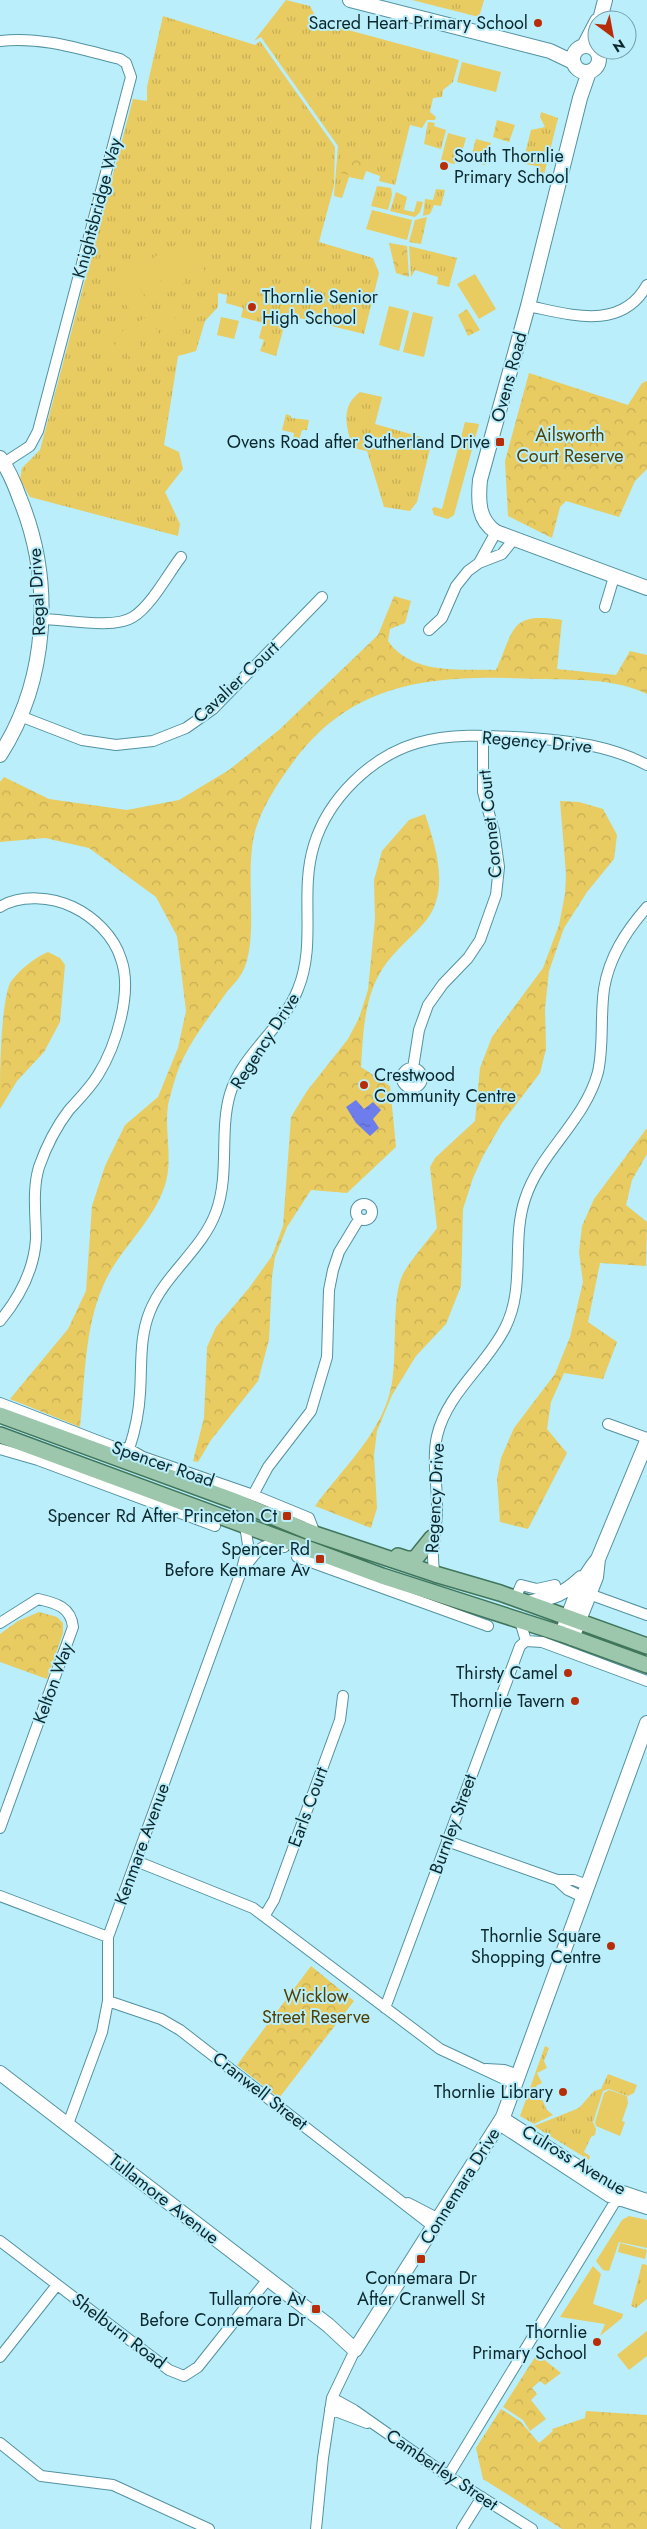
<svg xmlns="http://www.w3.org/2000/svg" width="647" height="2529" font-family="Jost,sans-serif">
  <style>
    .grass { fill: url(#grass-tufts) }
    .park { fill: url(#park-crowns) }
    .garden { fill: #e8cb61 }
    .water { fill: url(#water-ripples) }
    .lines { fill: none; stroke-linecap: round; stroke-linejoin: round }
    .street-casing { stroke: #5292a1; stroke-width: 12 }
    .secondary-casing { stroke: #5292a1; stroke-width: 16 }
    .primary-casing { stroke: #40765b; stroke-width: 18 }
    .street { stroke: #fff; stroke-width: 10 }
    .secondary { stroke: #fff; stroke-width: 14 }
    .primary { stroke: #9dc7ac; stroke-width: 15 }
    .poi-dot { fill: #b72d08; stroke: #baeefa; stroke-width: 2 }
    .labels { text-anchor: middle; stroke-width: 4; stroke-linejoin: round; paint-order: stroke }
    .poi-label { font-size: 18px; fill: #0c272d; stroke: #baeefa; text-anchor: end }
    .street-label { font-size: 18px; fill: #0c272d; stroke: #baeefa }
    .park-label { font-size: 18px; fill: #504101; stroke: #baeefa }
  </style>
  <defs>
    <pattern id="grass-tufts" width="24" height="20" patternUnits="userSpaceOnUse" patternTransform="scale(1.25)"><rect width="24" height="20" fill="#e8cb61"/><path d="M3 7l-1-3M5 7V3M7 7l1-3M15 17l-1-3M17 17v-4M19 17l1-3" fill="none" stroke="#c6ae55"/></pattern>
    <pattern id="park-crowns" width="20" height="18" patternUnits="userSpaceOnUse" patternTransform="scale(1.25)"><rect width="20" height="18" fill="#e8cb61"/><path d="M2 6a3 3 0 1 1 6 0M12 15a3 3 0 1 1 6 0" fill="none" stroke="#c6ae55"/></pattern>
    <pattern id="water-ripples" width="26" height="14" patternUnits="userSpaceOnUse" patternTransform="scale(1.25)"><rect width="26" height="14" fill="#6d7eec"/><path d="M2 4q2-2 4 0t4 0M15 11q2-2 4 0t4 0" fill="none" stroke="#5867c0"/></pattern>
  </defs>
  <rect width="100%" height="100%" fill="#baeefa"/>
  <path class="grass" d="M286,0L310,6L320,25L326,24L459,60L453,82L443,90L442,97L433,98L430,112L436,117L435,120H427L422,128L410,125L395,185L379,181L380,176L366,171L363,180L349,177L342,198L334,196L338,146L261,37L254,41Z
    M412,0H484L479,17Z
    M163,16L255,45L260,41L335,147L334,186L319,242L373,258L379,273L364,334L287,315L276,356L260,351L264,340L259,338L263,323L241,317L243,308L226,303L227,295L218,293V307L205,321L196,351L178,356L164,445L179,452L183,469L165,492L180,524L178,536L30,497L20,479L22,468L40,450L133,99L147,101V87Z
    M541,112L558,118L544,175L536,169V166L525,164L524,158L531,130L545,127L540,117Z
    M428,122L435,123L434,126L446,130L441,149L424,144Z
    M448,133L466,138L460,159L454,164L441,160Z
    M476,139L491,143L485,165L470,161Z
    M377,186L391,188L392,195L388,210L371,206Z
    M436,189L445,190L441,206L434,205L430,214L423,216L425,199L433,200Z
    M396,192L407,197L404,210L414,212L417,201L423,202L420,212L415,217L390,211Z
    M427,217L421,244L409,242L415,220Z
    M409,246L457,258L449,287L437,284L438,277L415,270L411,277Z
    M360,392L382,397L375,424L432,440L417,502L410,511L384,507L367,451L353,448C346,427 340,407 360,392Z
    M286,414L291,416V418L309,420L307,430H302L299,440L293,439L294,433L282,430Z
    M545,2046L549,2048L544,2061L547,2068L537,2073L542,2083L536,2086L547,2110L553,2115L534,2124L520,2116Z
    M608,2074L637,2085L634,2093L628,2096L609,2089L603,2091L593,2122L596,2129L595,2135L591,2137L584,2152L590,2156L589,2160L534,2126L579,2108L594,2091L601,2089Z
    M642,2264L647,2265V2299L636,2308L631,2306Z"/>
  <path class="park" d="M497,120L515,125L509,142L493,137Z
    M343,156L364,161L361,179L341,173Z
    M389,243L407,246L409,277L396,273Z
    M467,309L480,330L468,336L458,315Z
    M529,373L628,405L642,383L647,381V469L635,481L619,517L566,501L560,507L552,538L508,516L505,461Z
    M394,596L411,601L405,623L390,629L388,641C412,675 459,669 496,670C515,629 509,612 562,620L557,669L616,675L630,651L647,655V694C614,678 575,680 539,679C439,675 354,677 291,765C277,784 263,806 256,828C243,871 260,935 243,971C239,979 232,986 226,993C208,1019 188,1043 177,1073C174,1083 170,1095 168,1105C164,1133 174,1161 164,1188C151,1225 118,1250 103,1286C84,1330 85,1380 80,1427L10,1399L68,1329L86,1291L92,1206L105,1166L125,1125L158,1097L178,1048L186,1011L177,936L156,897L89,848L45,838L0,842V782L4,777L49,799L127,810L179,800L229,770L279,730L378,635Z
    M560,801L579,802L603,809L617,835L614,859L587,892L564,928L549,971L545,1008L546,1049L540,1073L502,1123L483,1156L473,1178L463,1209L461,1286L446,1324L416,1356L392,1395L377,1431L374,1455L377,1508L371,1528L315,1506C341,1470 379,1436 390,1392C399,1360 390,1298 403,1274C412,1258 426,1243 437,1228L430,1167L435,1158L475,1121L480,1068L492,1037L543,968L559,925L565,894L566,874Z
    M425,814C436,848 451,892 424,923C411,938 394,951 383,968C364,997 363,1033 361,1067L390,1086L396,1147L347,1193L311,1190L287,1227L275,1257L272,1277L269,1340L258,1381L211,1440L198,1462L193,1461L204,1418L207,1347L216,1327L249,1288L272,1256L283,1226L291,1117L307,1091L348,1039L359,1018L368,990L375,919L374,880L382,851L409,820Z
    M48,952L60,958L65,965L60,1022L44,1052L17,1081L0,1109C0,1078 0,1008 10,983C19,970 34,958 48,952Z
    M647,1128V1154L632,1180L626,1205L647,1222L646,1266L600,1263L588,1322L617,1342L603,1379L564,1373L551,1402L547,1429L567,1453L528,1529L500,1522L497,1479L501,1458L514,1428L555,1374L570,1337L583,1282L579,1252L582,1226L594,1199Z
    M39,1612L57,1617L63,1623V1633L47,1679L0,1662V1634L18,1621Z
    M311,1966L354,2001L279,2098L237,2065Z
    M537,2354L561,2373L545,2385L540,2381L532,2388L537,2394L531,2400L546,2419L530,2431L523,2420L503,2407Z
    M501,2409L520,2421L539,2443L553,2431L552,2429L585,2418L586,2411L647,2415V2529H562L483,2479L476,2448Z"/>
  <path class="garden" d="M462,62L501,72L496,92L457,82Z
    M372,210L412,220L407,240L366,229Z
    M186,238L205,271L188,281L169,249Z
    M167,249L186,282L169,292L150,260Z
    M148,261L168,294L150,304L131,271Z
    M129,271L149,304L132,314L112,282Z
    M475,274L496,309L479,319L457,284Z
    M167,305L184,333L171,341L154,313Z
    M389,306L409,311L399,351L379,345Z
    M413,312L433,317L424,357L403,352Z
    M148,316L165,343L152,351L135,324Z
    M221,317L239,321L234,339L217,335Z
    M129,327L146,354L133,362L116,335Z
    M111,339L128,366L115,374L98,346Z
    M465,422L479,424L454,515L448,519L434,515L432,509L434,507L442,509Z
    M609,2090L627,2096L628,2103L622,2121L625,2122L620,2136L596,2126L595,2122L604,2093Z
    M629,2216L647,2220V2248L619,2242L609,2271L603,2270L596,2261L622,2220Z
    M620,2243L647,2250L645,2259L618,2252Z
    M593,2266L601,2274L593,2304L623,2314L622,2318L600,2336L605,2324L560,2317Z
    M647,2331V2356L629,2370L617,2355Z"/>
  <path class="water" d="M356,1100L364,1109L373,1102L381,1110L373,1119L379,1128L370,1136L356,1123L346,1107Z"/>
  <g class="lines">
    <defs>
      <path id="street" d="M0,41C41,36 80,49 120,59L126,63L131,77L38,431L30,446L4,463
        M528,306C569,314 621,332 647,285
        M479,563L502,554L514,539
        M605,607L614,577
        M41,619C65,619 113,630 133,617C151,606 168,574 181,557
        M429,630L442,618L456,586L468,571L479,563L496,532
        M20,716L82,740L116,745L153,741L186,728L213,709L322,597
        M0,907C21,894 52,897 73,907C94,917 114,936 121,959C133,992 116,1046 98,1075C90,1088 79,1099 69,1110C56,1127 46,1147 39,1167C32,1190 36,1215 36,1239C34,1270 19,1298 0,1321
        M413,1068L419,1030L428,1005L443,984L468,958L480,940L496,895L499,867L494,831L483,792V736
        M402 1078a10 10 0 1 1 20 0a10 10 0 1 1-20 0Z
        M356 1212a8 8 0 1 1 16 0a8 8 0 1 1-16 0Z
        M0,1403L114,1447L129,1449L143,1457L253,1495L309,1518L315,1534
        M608,1424L647,1438
        M0,1449L38,1460L215,1526
        M129,1449C135,1431 139,1413 140,1393C142,1365 139,1338 150,1311C165,1274 202,1250 216,1212C230,1174 219,1132 230,1094C242,1054 283,1028 298,989C317,943 299,893 314,845C328,799 370,757 417,743C453,732 495,736 531,738C572,741 611,746 647,765
        M253,1495L268,1467L311,1411L327,1357L329,1290L333,1270L339,1252L359,1219
        M297,1557L488,1626
        M243,1569C257,1553 261,1539 284,1547
        M435,1574C429,1550 438,1529 437,1504C437,1482 432,1458 437,1436C447,1393 486,1366 505,1328C526,1287 511,1241 525,1199C540,1152 585,1121 598,1072C604,1045 600,1017 604,989C609,957 626,931 647,907
        M589,1594L647,1615
        M515,1599L521,1585L537,1589L555,1585
        M520,1621L526,1641
        M0,1623L38,1599C56,1603 71,1607 73,1627L0,1828
        M526,1641L542,1642L647,1681
        M447,1841L557,1880H574L587,1885
        M136,1861L253,1908L440,2049L515,2084
        M557,1880L568,1890L583,1897
        M0,1896L108,1937
        M265,1915L274,1900L340,1720L343,1696
        M108,2001L161,2019L180,2030L434,2227
        M385,2008L520,1646L526,1641
        M486,2069L504,2070L518,2075
        M503,2117L614,2188L647,2199
        M68,2124L102,2032L108,2001V1937L242,1569L248,1545L245,1525
        M499,2125L609,2197L647,2209
        M408,2203L439,2219
        M0,2241L169,2370L184,2376L198,2367L268,2279
        M0,2357L57,2285
        M332,2398L354,2410L448,2476L532,2529
        M330,2409L367,2423
        M0,2443L41,2476L113,2485L209,2529
        M448,2476L621,2192
        M316,2529L323,2458L332,2398L355,2350
        M462,2529L482,2497"/>
      <path id="secondary" d="M350,0L550,51L573,62
        M600,20L605,0
        M584,46L597,21
        M573 59a13 13 0 1 1 26 0a13 13 0 1 1-26 0Z
        M589,72L580,98L528,306L480,480C478,501 478,520 496,532L647,588
        M0,458C9,470 15,485 20,499C54,582 48,680 0,755
        M527,1603C552,1597 562,1596 581,1578
        M562,1634C571,1608 580,1580 598,1559L647,1441
        M572,1638L596,1577L598,1559
        M0,2073L328,2325L355,2350L503,2117L647,1723"/>
      <path id="primary" d="M0,1415L232,1500L315,1534L435,1574L500,1593L647,1646
        M0,1435L382,1576L562,1634L647,1665
        M398,1556L407,1559H415L432,1538"/>
    </defs>
    <use href="#street" class="street-casing"/>
    <use href="#secondary" class="secondary-casing"/>
    <use href="#primary" class="primary-casing"/>
    <use href="#street" class="street"/>
    <use href="#secondary" class="secondary"/>
    <use href="#primary" class="primary"/>
  </g>
  <g class="poi-dot">
    <circle cx="538" cy="23" r="5"/>
    <circle cx="444" cy="166" r="5"/>
    <circle cx="252" cy="307" r="5"/>
    <rect x="495" y="437" width="10" height="10" rx="2.5"/>
    <circle cx="364" cy="1085" r="5"/>
    <rect x="282" y="1511" width="10" height="10" rx="2.5"/>
    <rect x="315" y="1554" width="10" height="10" rx="2.5"/>
    <circle cx="568" cy="1673" r="5"/>
    <circle cx="575" cy="1701" r="5"/>
    <circle cx="611" cy="1946" r="5"/>
    <circle cx="563" cy="2092" r="5"/>
    <rect x="416" y="2254" width="10" height="10" rx="2.5"/>
    <rect x="311" y="2304" width="10" height="10" rx="2.5"/>
    <circle cx="597" cy="2342" r="5"/>
  </g>
  <g class="labels">
    <g class="poi-label">
      <text x="528" y="29">Sacred Heart Primary School</text>
      <text x="454" y="162" text-anchor="start">South Thornlie<tspan x="454" dy="21">Primary School</tspan></text>
      <text x="262" y="303" text-anchor="start">Thornlie Senior<tspan x="262" dy="21">High School</tspan></text>
      <text x="490" y="448">Ovens Road after Sutherland Drive</text>
      <text x="374" y="1081" text-anchor="start">Crestwood<tspan x="374" dy="21">Community Centre</tspan></text>
      <text x="277" y="1522">Spencer Rd After Princeton Ct</text>
      <text x="310" y="1555">Spencer Rd<tspan x="310" dy="21">Before Kenmare Av</tspan></text>
      <text x="558" y="1679">Thirsty Camel</text>
      <text x="565" y="1707">Thornlie Tavern</text>
      <text x="601" y="1942">Thornlie Square<tspan x="601" dy="21">Shopping Centre</tspan></text>
      <text x="553" y="2098">Thornlie Library</text>
      <text x="421" y="2284" text-anchor="middle">Connemara Dr<tspan x="421" dy="21">After Cranwell St</tspan></text>
      <text x="306" y="2305">Tullamore Av<tspan x="306" dy="21">Before Connemara Dr</tspan></text>
      <text x="587" y="2338">Thornlie<tspan x="587" dy="21">Primary School</tspan></text>
    </g>
    <g class="street-label">
      <text transform="translate(97 208) rotate(-75)" y="6">Knightsbridge Way</text>
      <text transform="translate(509 377) rotate(-75)" y="6">Ovens Road</text>
      <text transform="translate(37 592) rotate(-93)" y="6">Regal Drive</text>
      <text transform="translate(236 682) rotate(-43)" y="6">Cavalier Court</text>
      <text transform="translate(537 742) rotate(5)" y="6">Regency Drive</text>
      <text transform="translate(490 824) rotate(-96)" y="6">Coronet Court</text>
      <text transform="translate(265 1041) rotate(-57)" y="6">Regency Drive</text>
      <text transform="translate(163 1464) rotate(19)" y="6">Spencer Road</text>
      <text transform="translate(435 1498) rotate(-87)" y="6">Regency Drive</text>
      <text transform="translate(53 1683) rotate(-70)" y="6">Kelton Way</text>
      <text transform="translate(308 1807) rotate(-70)" y="6">Earls Court</text>
      <text transform="translate(453 1824) rotate(-70)" y="6">Burnley Street</text>
      <text transform="translate(142 1844) rotate(-70)" y="6">Kenmare Avenue</text>
      <text transform="translate(260 2091) rotate(38)" y="6">Cranwell Street</text>
      <text transform="translate(574 2160) rotate(31)" y="6">Culross Avenue</text>
      <text transform="translate(460 2186) rotate(-58)" y="6">Connemara Drive</text>
      <text transform="translate(164 2199) rotate(38)" y="6">Tullamore Avenue</text>
      <text transform="translate(119 2331) rotate(37)" y="6">Shelburn Road</text>
      <text transform="translate(442 2470) rotate(34)" y="6">Camberley Street</text>
    </g>
    <g class="park-label">
      <text x="570" y="441">Ailsworth<tspan x="570" dy="21">Court Reserve</tspan></text>
      <text x="316" y="2002">Wicklow<tspan x="316" dy="21">Street Reserve</tspan></text>
    </g>
  </g>
  <g transform="translate(612 35) rotate(148)"><circle r="24" fill="#baeefa" stroke="#749ea8"/>
  <path d="M0-4L9 19L0 12L-9 19Z" fill="#b72d08"/>
  <text y="-8" font-size="14" font-weight="bold" text-anchor="middle" fill="#0c272d">N</text>
  </g>
</svg>
